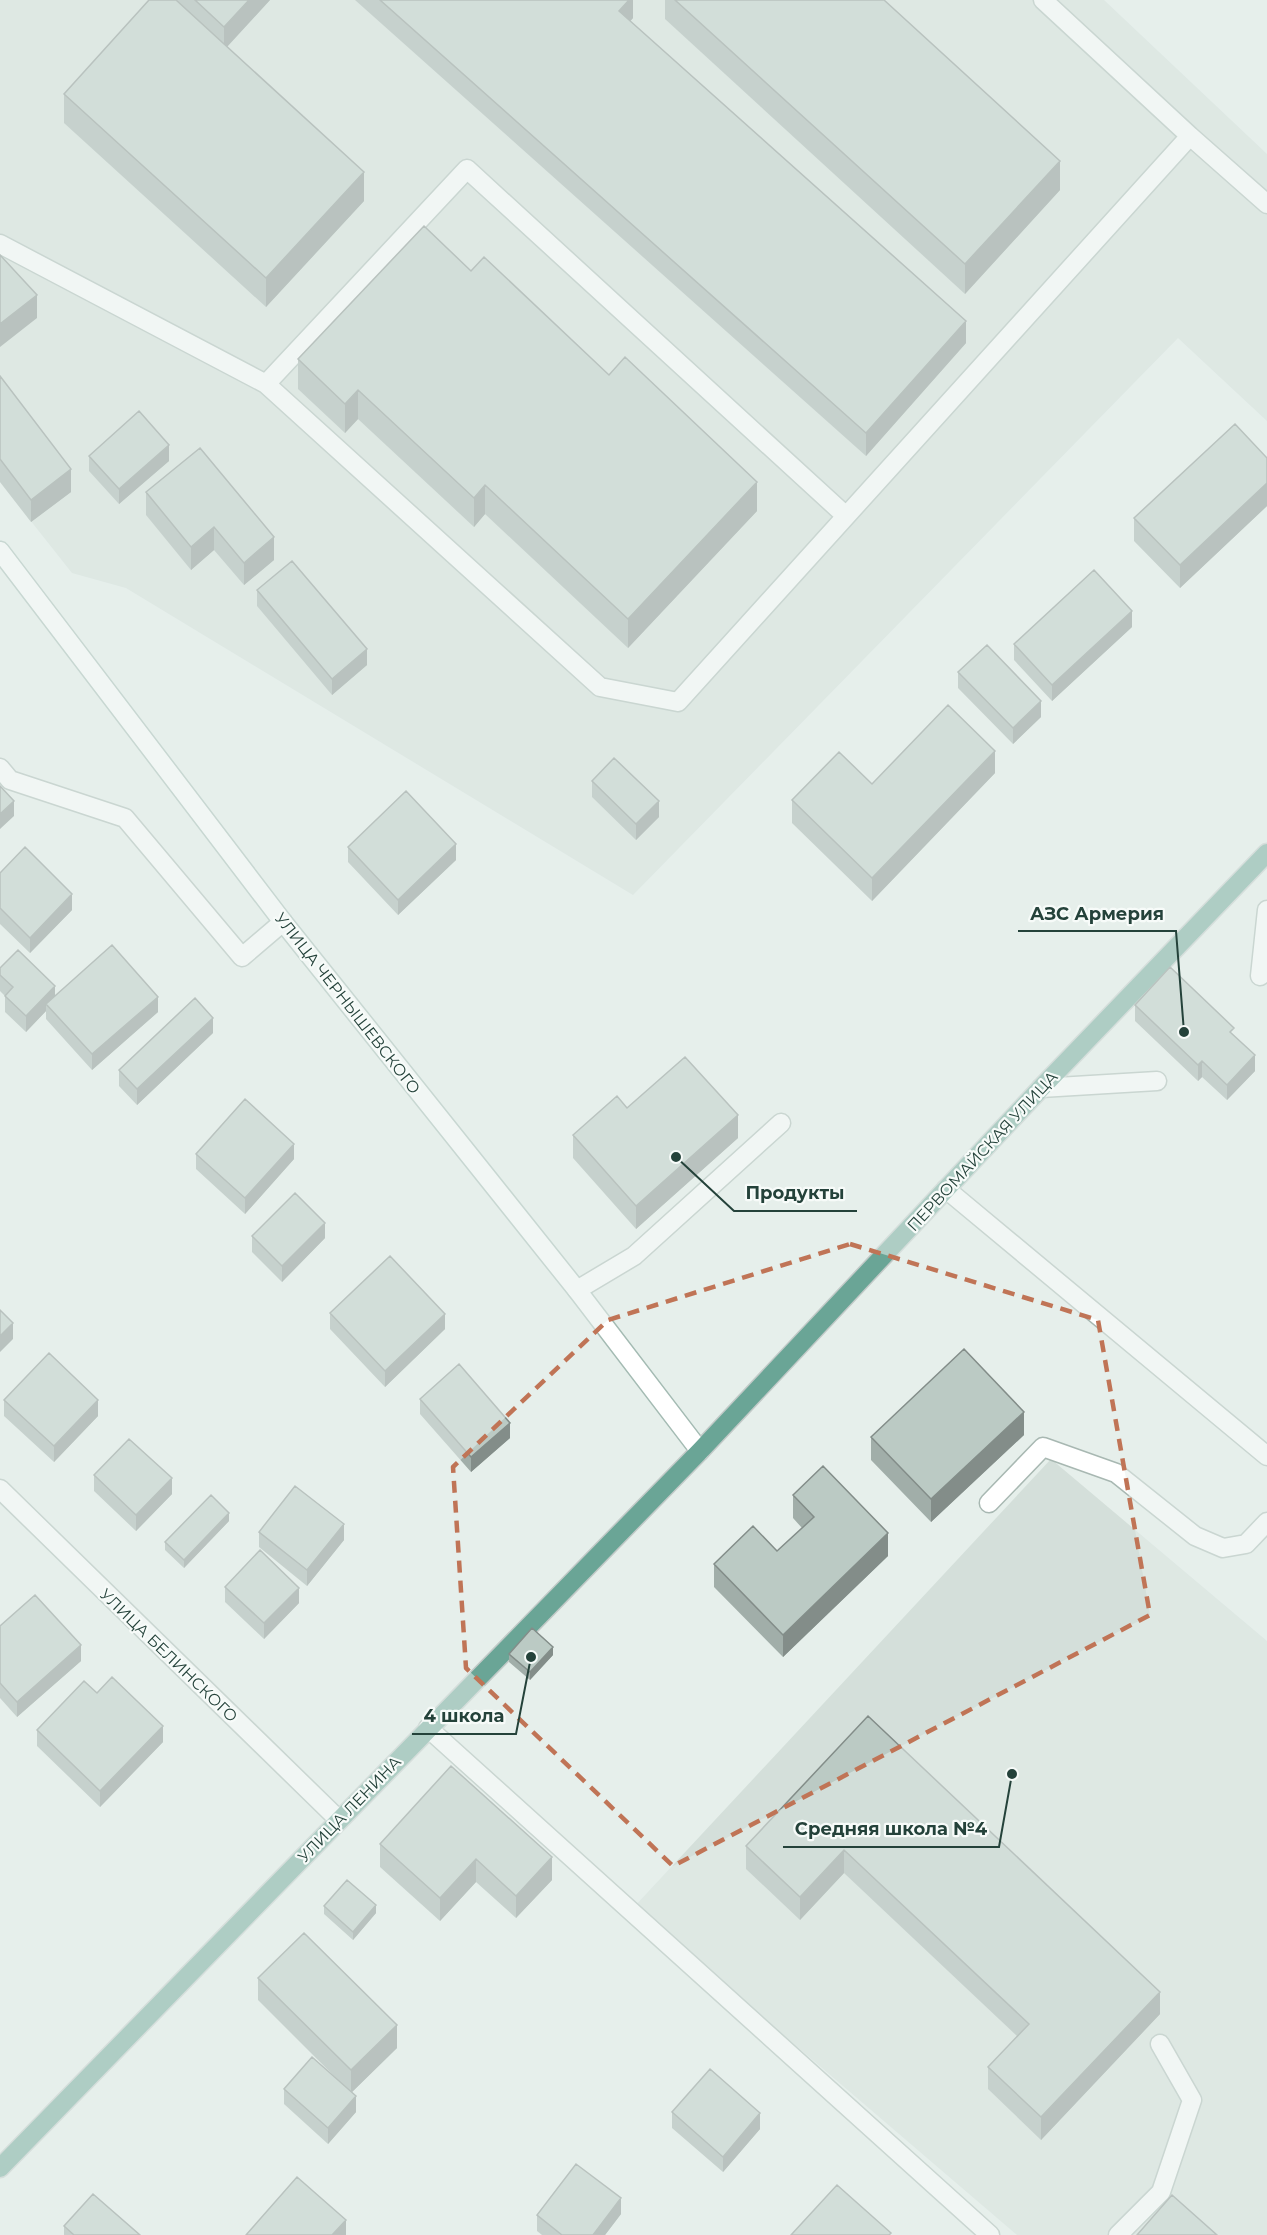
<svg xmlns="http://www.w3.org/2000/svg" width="1267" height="2235" font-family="Montserrat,sans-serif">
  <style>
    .built { fill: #d4dfda }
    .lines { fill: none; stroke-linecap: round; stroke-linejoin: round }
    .service-casing { stroke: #a8b8b2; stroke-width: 21 }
    .minor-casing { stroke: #a8b8b2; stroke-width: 21 }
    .secondary-casing { stroke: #a4bbb3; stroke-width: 21 }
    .primary-casing { stroke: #c2cac8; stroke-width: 21 }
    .service { stroke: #fff; stroke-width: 18 }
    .minor { stroke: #fff; stroke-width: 18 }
    .secondary { stroke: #fff; stroke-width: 18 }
    .primary { stroke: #6aa596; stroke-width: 18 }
    .wall { fill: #a1aea9 }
    .shaded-wall { fill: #838d89 }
    .building { fill: #bbcac4; stroke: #838d89; stroke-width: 1.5 }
    .marked { fill: none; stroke: #c07456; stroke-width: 4.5; stroke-dasharray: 12 8; stroke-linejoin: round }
    .labels { text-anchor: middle; stroke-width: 4.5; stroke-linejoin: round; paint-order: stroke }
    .street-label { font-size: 16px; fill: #24423a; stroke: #f7fbf9 }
    .leader { fill: none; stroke: #24423a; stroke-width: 2 }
    .callout-dot { fill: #24423a; stroke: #f7fbf9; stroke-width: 2 }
    .callout-label { font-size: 18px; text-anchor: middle; font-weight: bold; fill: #24423a; stroke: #f7fbf9; stroke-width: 4.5; stroke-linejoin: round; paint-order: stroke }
  </style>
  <rect width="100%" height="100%" fill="#e6efeb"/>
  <path class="built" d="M0,0H1104L1267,154V421L1178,338L633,895L126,588L72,573L0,482Z
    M1051,1459L1267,1641V2235H1017L634,1907Z"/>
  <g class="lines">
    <defs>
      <path id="service" d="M1043,0L1190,136L1267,204
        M0,244L266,384L600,687L678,702L1190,136
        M266,384L467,169L846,516
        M1260,976L1267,910
        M1041,1088L1157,1081
        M577,1290L634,1256L781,1123
        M989,1503L1043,1447L1116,1473L1195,1536L1223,1548L1246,1544L1267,1522
        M1118,2235L1161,2192L1192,2100L1160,2044"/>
      <path id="minor" d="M0,768L10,780L125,818L242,957L283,922
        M946,1189L1267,1456
        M0,1489L339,1820
        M428,1728L990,2235"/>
      <path id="secondary" d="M0,551L283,922L577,1290L700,1451"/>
      <path id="primary" d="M0,2168L700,1451L1041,1088L1267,853"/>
    </defs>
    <use href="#service" class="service-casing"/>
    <use href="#minor" class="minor-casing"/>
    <use href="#secondary" class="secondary-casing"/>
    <use href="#primary" class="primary-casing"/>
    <use href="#service" class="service"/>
    <use href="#minor" class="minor"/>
    <use href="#secondary" class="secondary"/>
    <use href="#primary" class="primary"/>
  </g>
  <path class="wall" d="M149,0H270L227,47L364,201L266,307L64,123V94Z
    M355,0H633V18L630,21L966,343L866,456Z
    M665,0H884L1060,190L965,294L665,19Z
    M471,271L609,375L757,511L628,648L485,514L474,527L358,419L345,433L298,389V359Z
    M0,376L71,492L31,522L0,482Z
    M200,448L274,560L244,585L214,550L191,570L146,515V492Z
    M89,456L169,461L119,504L89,471Z
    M1267,458V506L1180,588L1134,541V518Z
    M257,590L367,665L332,695L257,606Z
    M1132,627L1052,701L1014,660V644Z
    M958,672L1041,717L1013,744L958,688Z
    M995,773L872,901L792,823V800L872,784Z
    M592,781L659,817L636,840L592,797Z
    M348,847L456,860L398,915L348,862Z
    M0,873L72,910L30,953L0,924Z
    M0,968L55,996L158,1012L92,1070L46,1019V1011L26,1032L5,1012V996L0,991Z
    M1135,1005L1234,1036L1255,1071L1227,1100L1202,1077L1198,1081L1135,1021Z
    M213,1033L137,1105L119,1086V1070Z
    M627,1108L738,1138L636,1229L573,1158V1135Z
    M196,1154L294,1159L245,1214L196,1169Z
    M252,1236L325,1238L282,1282L252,1252Z
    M330,1313L445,1329L385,1387L330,1329Z
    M420,1399L510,1438L471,1472L420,1414Z
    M4,1400L98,1416L54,1462L4,1416Z
    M1024,1435L931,1522L871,1460V1437Z
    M94,1475L172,1494L136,1531L94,1491Z
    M793,1495L888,1556L783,1657L714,1587V1564L777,1551L802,1528L793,1518Z
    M229,1521L184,1568L165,1550V1542Z
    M259,1532L344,1540L307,1586L259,1547Z
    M225,1587L299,1603L264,1639L225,1602Z
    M0,1626L81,1661L17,1717L0,1698Z
    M509,1654L553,1655L530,1680L509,1662Z
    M97,1693L163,1742L100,1807L37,1746V1730Z
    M868,1716L1160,2014L1041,2140L988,2089V2067L1017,2036L844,1873L800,1920L746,1869V1846Z
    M451,1766L552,1880L516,1918L476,1882L440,1921L380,1867V1844Z
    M324,1906L376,1913L353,1940L324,1914Z
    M258,1978L397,2048L352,2092L356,2112L328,2144L284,2104V2089L335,2077L258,2000Z
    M672,2112L760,2129L723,2172L672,2128Z
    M621,2214L605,2235H542L537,2231V2215Z
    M64,2226L140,2235H64Z"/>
  <path class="shaded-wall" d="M249,0H270L224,50V27Z
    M629,0H633V18L619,34V11Z
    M1060,161V190L965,294V264Z
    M364,172V201L266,307V278Z
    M37,295V318L0,347V324Z
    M966,321V343L866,456V433Z
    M358,390V419L345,433V404Z
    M169,445V461L119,504V489Z
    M71,469V492L31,522V500Z
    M757,482V511L628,648V619Z
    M1267,483V506L1180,588V565Z
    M485,485V514L474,527V498Z
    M214,527V550L191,570V547Z
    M274,537V560L244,585V563Z
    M1132,611V627L1052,701V685Z
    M367,649V665L332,695V679Z
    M1041,701V717L1013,744V728Z
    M995,751V773L872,901V878Z
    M14,801V816L0,829V814Z
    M659,801V817L636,840V824Z
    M456,844V860L398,915V900Z
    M72,894V910L30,953V938Z
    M55,986V1001L46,1004V1011L26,1032V1016Z
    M158,997V1012L92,1070V1054Z
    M213,1018V1033L137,1105V1089Z
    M1255,1055V1071L1227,1100V1085Z
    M1202,1061V1077L1198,1081V1065Z
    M738,1115V1138L636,1229V1206Z
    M294,1144V1159L245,1214V1198Z
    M325,1223V1238L282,1282V1266Z
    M445,1314V1329L385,1387V1371Z
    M13,1323V1339L0,1352V1336Z
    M98,1400V1416L54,1462V1446Z
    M1024,1412V1435L931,1522V1499Z
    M510,1423V1438L471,1472V1457Z
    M172,1478V1494L136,1531V1515Z
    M229,1513V1521L184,1568V1560Z
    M344,1524V1540L307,1586V1570Z
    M888,1533V1556L783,1657V1635Z
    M299,1588V1603L264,1639V1623Z
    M81,1645V1661L17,1717V1702Z
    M553,1647V1655L530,1680V1672Z
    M163,1726V1742L100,1807V1791Z
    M844,1850V1873L800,1920V1897Z
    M552,1857V1880L516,1918V1896Z
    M476,1859V1882L440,1921V1898Z
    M376,1905V1913L353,1940V1932Z
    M1160,1992V2014L1041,2140V2117Z
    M397,2025V2048L351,2093V2070Z
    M356,2096V2112L328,2144V2128Z
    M760,2113V2129L723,2172V2157Z
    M621,2198V2214L605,2235H593Z
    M346,2220V2235H332Z"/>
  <path class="building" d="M149,0H176L364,172L266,278L64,94Z
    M195,0H249L224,27Z
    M380,0H629L619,11L966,321L866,433Z
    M675,0H884L1060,161L965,264Z
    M424,226L471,271L484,257L609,375L625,357L757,482L628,619L485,485L474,498L358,390L345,404L298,359Z
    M0,255L37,295L0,324Z
    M0,376L71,469L31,500L0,459Z
    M139,411L169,445L119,489L89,456Z
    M1235,424L1267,458V483L1180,565L1134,518Z
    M200,448L274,537L244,563L214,527L191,547L146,492Z
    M292,561L367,649L332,679L257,590Z
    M1094,570L1132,611L1052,685L1014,644Z
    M987,645L1041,701L1013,728L958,672Z
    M948,705L995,751L872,878L792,800L839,752L872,784Z
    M614,758L659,801L636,824L592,781Z
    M0,786L14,801L0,814Z
    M406,791L456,844L398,900L348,847Z
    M25,847L72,894L30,938L0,908V873Z
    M112,945L158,997L92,1054L46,1004Z
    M18,950L55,986L26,1016L5,996L13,987L0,975V968Z
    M1170,967L1234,1028L1230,1032L1255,1055L1227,1085L1202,1061L1198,1065L1135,1005Z
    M195,998L213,1018L137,1089L119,1070Z
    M685,1057L738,1115L636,1206L573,1135L617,1096L627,1108Z
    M245,1099L294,1144L245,1198L196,1154Z
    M295,1193L325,1223L282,1266L252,1236Z
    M390,1256L445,1314L385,1371L330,1313Z
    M0,1310L13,1323L0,1336Z
    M964,1349L1024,1412L931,1499L871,1437Z
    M49,1353L98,1400L54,1446L4,1400Z
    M459,1364L510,1423L471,1457L420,1399Z
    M129,1439L172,1478L136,1515L94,1475Z
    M823,1466L888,1533L783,1635L714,1564L753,1526L777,1551L814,1517L793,1495Z
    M295,1486L344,1524L307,1570L259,1532Z
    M211,1495L229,1513L184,1560L165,1542Z
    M260,1550L299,1588L264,1623L225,1587Z
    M35,1595L81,1645L17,1702L0,1683V1626Z
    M532,1628L553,1647L530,1672L509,1654Z
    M112,1677L163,1726L100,1791L37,1730L84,1681L97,1693Z
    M868,1716L1160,1992L1041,2117L988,2067L1029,2024L844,1850L800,1897L746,1846Z
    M451,1766L552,1857L516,1896L476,1859L440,1898L380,1844Z
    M347,1880L376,1905L353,1932L324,1906Z
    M304,1933L397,2025L351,2070L258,1978Z
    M312,2057L356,2096L328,2128L284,2089Z
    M710,2069L760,2113L723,2157L672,2112Z
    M576,2164L621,2198L593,2235H562L537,2215Z
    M297,2177L346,2220L332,2235H246Z
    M837,2185L891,2233L889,2235H791Z
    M93,2194L140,2235H74L64,2226Z
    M1172,2195L1217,2235H1137Z"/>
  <path d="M0 0H1267V2235H0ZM850,1244L1098,1320L1150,1615L673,1866L466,1668L453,1467L608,1320Z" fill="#e6efeb" fill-opacity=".55" fill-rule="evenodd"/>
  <path class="marked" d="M850,1244L1098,1320L1150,1615L673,1866L466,1668L453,1467L608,1320Z"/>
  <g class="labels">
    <g class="street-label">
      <text transform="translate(348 1003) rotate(52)" y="6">УЛИЦА ЧЕРНЫШЕВСКОГО</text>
      <text transform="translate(982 1151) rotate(-47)" y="6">ПЕРВОМАЙСКАЯ УЛИЦА</text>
      <text transform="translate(169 1655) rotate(44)" y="6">УЛИЦА БЕЛИНСКОГО</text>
      <text transform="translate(349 1809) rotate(-46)" y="6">УЛИЦА ЛЕНИНА</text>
    </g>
  </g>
  <path class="leader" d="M1184 1032L1176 931H1018M676 1157L734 1211H857M531 1657L516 1734H412M1012 1774L999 1847H783"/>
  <g class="callout-dot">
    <circle cx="1184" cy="1032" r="6"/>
    <circle cx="676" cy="1157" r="6"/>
    <circle cx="531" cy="1657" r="6"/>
    <circle cx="1012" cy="1774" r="6"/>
  </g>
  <g class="callout-label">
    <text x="1097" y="920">АЗС Армерия</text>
    <text x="795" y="1199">Продукты</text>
    <text x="464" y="1722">4 школа</text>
    <text x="891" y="1835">Средняя школа №4</text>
  </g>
</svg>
